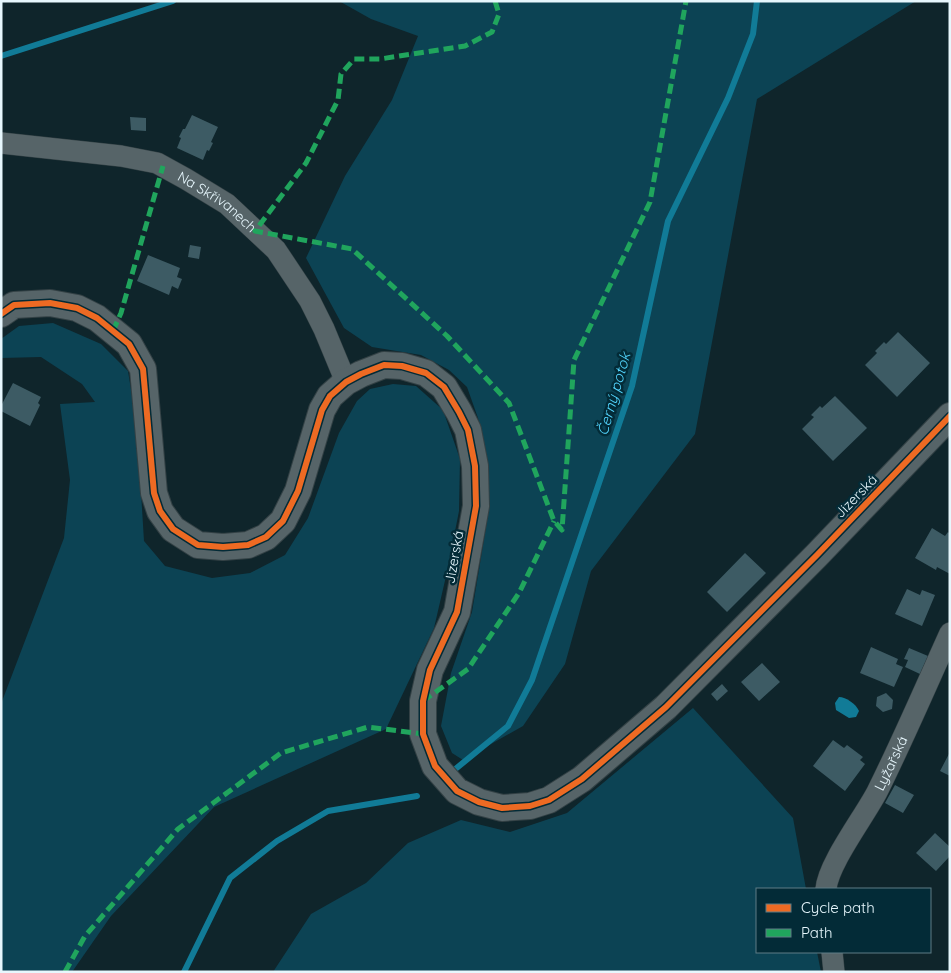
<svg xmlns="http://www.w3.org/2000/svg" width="951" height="973" font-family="Quicksand,sans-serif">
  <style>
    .green { fill: #0c4354 }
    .water { fill: #117b97 }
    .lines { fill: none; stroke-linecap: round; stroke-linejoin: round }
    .stream { stroke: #117b97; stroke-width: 6 }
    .building { fill: #3d5b64 }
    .minor-casing { stroke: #334145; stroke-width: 22 }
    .tertiary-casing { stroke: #334145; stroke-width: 28 }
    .minor { stroke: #566468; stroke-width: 21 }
    .tertiary { stroke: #566468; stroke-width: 26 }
    .quiet { stroke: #20a55d; stroke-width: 5; stroke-dasharray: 10 5; stroke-linecap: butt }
    .cycleway-casing { stroke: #032b37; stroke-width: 9 }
    .cycleway { stroke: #ed6a23; stroke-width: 6 }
    .labels { text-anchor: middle; stroke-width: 5; stroke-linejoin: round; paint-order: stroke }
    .street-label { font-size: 14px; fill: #e7f7fd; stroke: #032b37 }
    .water-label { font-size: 15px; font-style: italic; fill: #53d5fe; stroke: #032b37 }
  </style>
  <rect width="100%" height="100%" fill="#0f252b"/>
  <path class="green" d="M339,1H916L757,99L695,434L591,571L565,664L523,726L463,760L452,753L441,726L451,673L472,612L487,521V468L478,418L467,387L449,370L421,355L372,347L344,328L306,258L345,176L392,100L418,36L371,19Z
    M53,323L101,344L128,371L137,427L144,541L165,566L212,578L250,573L285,555L308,518L339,433L357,401L370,389L393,384L416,386L443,410L460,459L459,511L447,572L434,628L386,729L214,807L111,916L72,972H1V704L64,538L70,480L60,404L95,402L82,384L41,357L1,358V339L19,326Z
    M693,708L793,818L806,889H757V952H817L821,972H273L311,914L366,883L408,843L461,820L510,832L567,813Z"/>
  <path class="water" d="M839,697C846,697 856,704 859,711L856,717L849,718L836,710L835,703Z"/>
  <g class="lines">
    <path class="stream" d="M1,56L173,1
      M453,771L508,726L532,680L632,386L668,221L728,98L753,34L757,1
      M184,972L230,878L277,841L328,811L417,796"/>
  </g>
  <path class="building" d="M192,115L218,127L211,142L213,143L209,151L207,150L203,160L177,148L181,138L179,137L183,129H185Z
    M130,117L146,118V131L131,130Z
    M190,245L201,247L199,259L188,257Z
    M148,255L180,268L177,277L182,279L178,289L172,286L169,295L137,281Z
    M898,332L930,363L897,397L865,365L877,353L875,351L884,342L886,344Z
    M13,383L41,397L38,403L40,405L30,426L1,411V406Z
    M835,396L867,428L833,461L802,429L814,417L811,415L820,406L822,408Z
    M932,528L945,536L948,532L950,534V574L937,567L936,570L915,558Z
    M745,553L766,573L727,612L707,592Z
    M907,589L920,595L922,590L935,595L922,626L895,614Z
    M871,647L898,659L896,664L903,667L894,687L860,673Z
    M909,648L928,656L920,674L905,667L908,660L904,659Z
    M762,663L780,682L759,701L741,682Z
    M722,684L728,691L717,701L711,694Z
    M886,693L893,700L892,709L883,712L876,706L877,697Z
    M833,740L844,748L847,745L863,757L860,760L865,764L845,791L813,766Z
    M950,752V776L940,771Z
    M895,785L914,795L903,813L885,803Z
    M935,833L950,847V856L936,871L916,853Z"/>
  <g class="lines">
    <defs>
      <g id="minor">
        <path id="s1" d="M1,143L121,156L157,163L186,179L227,204L276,250L310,301L324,329L346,382"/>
        <path id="s2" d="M826,889C828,864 864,817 877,792C903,740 926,686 950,633"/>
        <path d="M832,952L834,972"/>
      </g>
      <path id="tertiary" d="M1,314L14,305L50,303L77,308L97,318L129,344L143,369L154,493L160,511L173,529L198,545L223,547L248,545L266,537L283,521L298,491L322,410L330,396L346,382L361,374L384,365L402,366L426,373L444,387L459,412L468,430L475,466L476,506L457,612L430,670L423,701V734L435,766L457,791L479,802L502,808L530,806L549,800L582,779L666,707L817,555L950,416"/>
    </defs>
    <use href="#minor" class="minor-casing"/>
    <use href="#tertiary" class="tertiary-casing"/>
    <use href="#minor" class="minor"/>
    <use href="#tertiary" class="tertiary"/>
    <path class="quiet" d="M495,1L499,14L492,32L465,46L380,59H354L341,74L338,100L306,163L255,231L352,249L447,336L509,403L554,521L562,530L574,360L650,202L686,1
      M113,331L121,313L163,166
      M423,701L468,669L519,593L554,521
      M65,972L85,936L178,829L281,753L368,727L423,734"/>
    <defs>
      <path id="cycleway" d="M1,314L14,305L50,303L77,308L97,318L129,344L143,369L154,493L160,511L173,529L198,545L223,547L248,545L266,537L283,521L298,491L322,410L330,396L346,382L361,374L384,365L402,366L426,373L444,387L459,412L468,430L475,466L476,506L457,612L430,670L423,701V734L435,766L457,791L479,802L502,808L530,806L549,800L582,779L666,707L817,555L950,416"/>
    </defs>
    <use href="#cycleway" class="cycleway-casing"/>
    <use href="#cycleway" class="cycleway"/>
  </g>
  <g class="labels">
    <g class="street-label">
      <text dy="5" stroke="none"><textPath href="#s1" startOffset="229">Na Skřivanech</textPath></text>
      <text transform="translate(856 496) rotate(-46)" y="5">Jizerská</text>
      <text transform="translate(454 557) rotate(-80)" y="5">Jizerská</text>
      <text dy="5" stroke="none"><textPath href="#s2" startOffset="142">Lyžařská</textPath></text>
    </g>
    <g class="water-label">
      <text transform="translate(614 394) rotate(-74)" y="5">Černý potok</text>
    </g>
  </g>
  <rect width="951" height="973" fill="none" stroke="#e7f7fd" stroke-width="5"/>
  <rect x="756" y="888" width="175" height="65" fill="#032b37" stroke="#5e7d86"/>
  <rect x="766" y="904" width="25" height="8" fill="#ed6a23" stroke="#5e7d86"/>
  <text x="801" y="913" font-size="15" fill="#e7f7fd">Cycle path</text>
  <rect x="766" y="929" width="25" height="8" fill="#20a55d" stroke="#5e7d86"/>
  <text x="801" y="938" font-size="15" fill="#e7f7fd">Path</text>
</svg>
